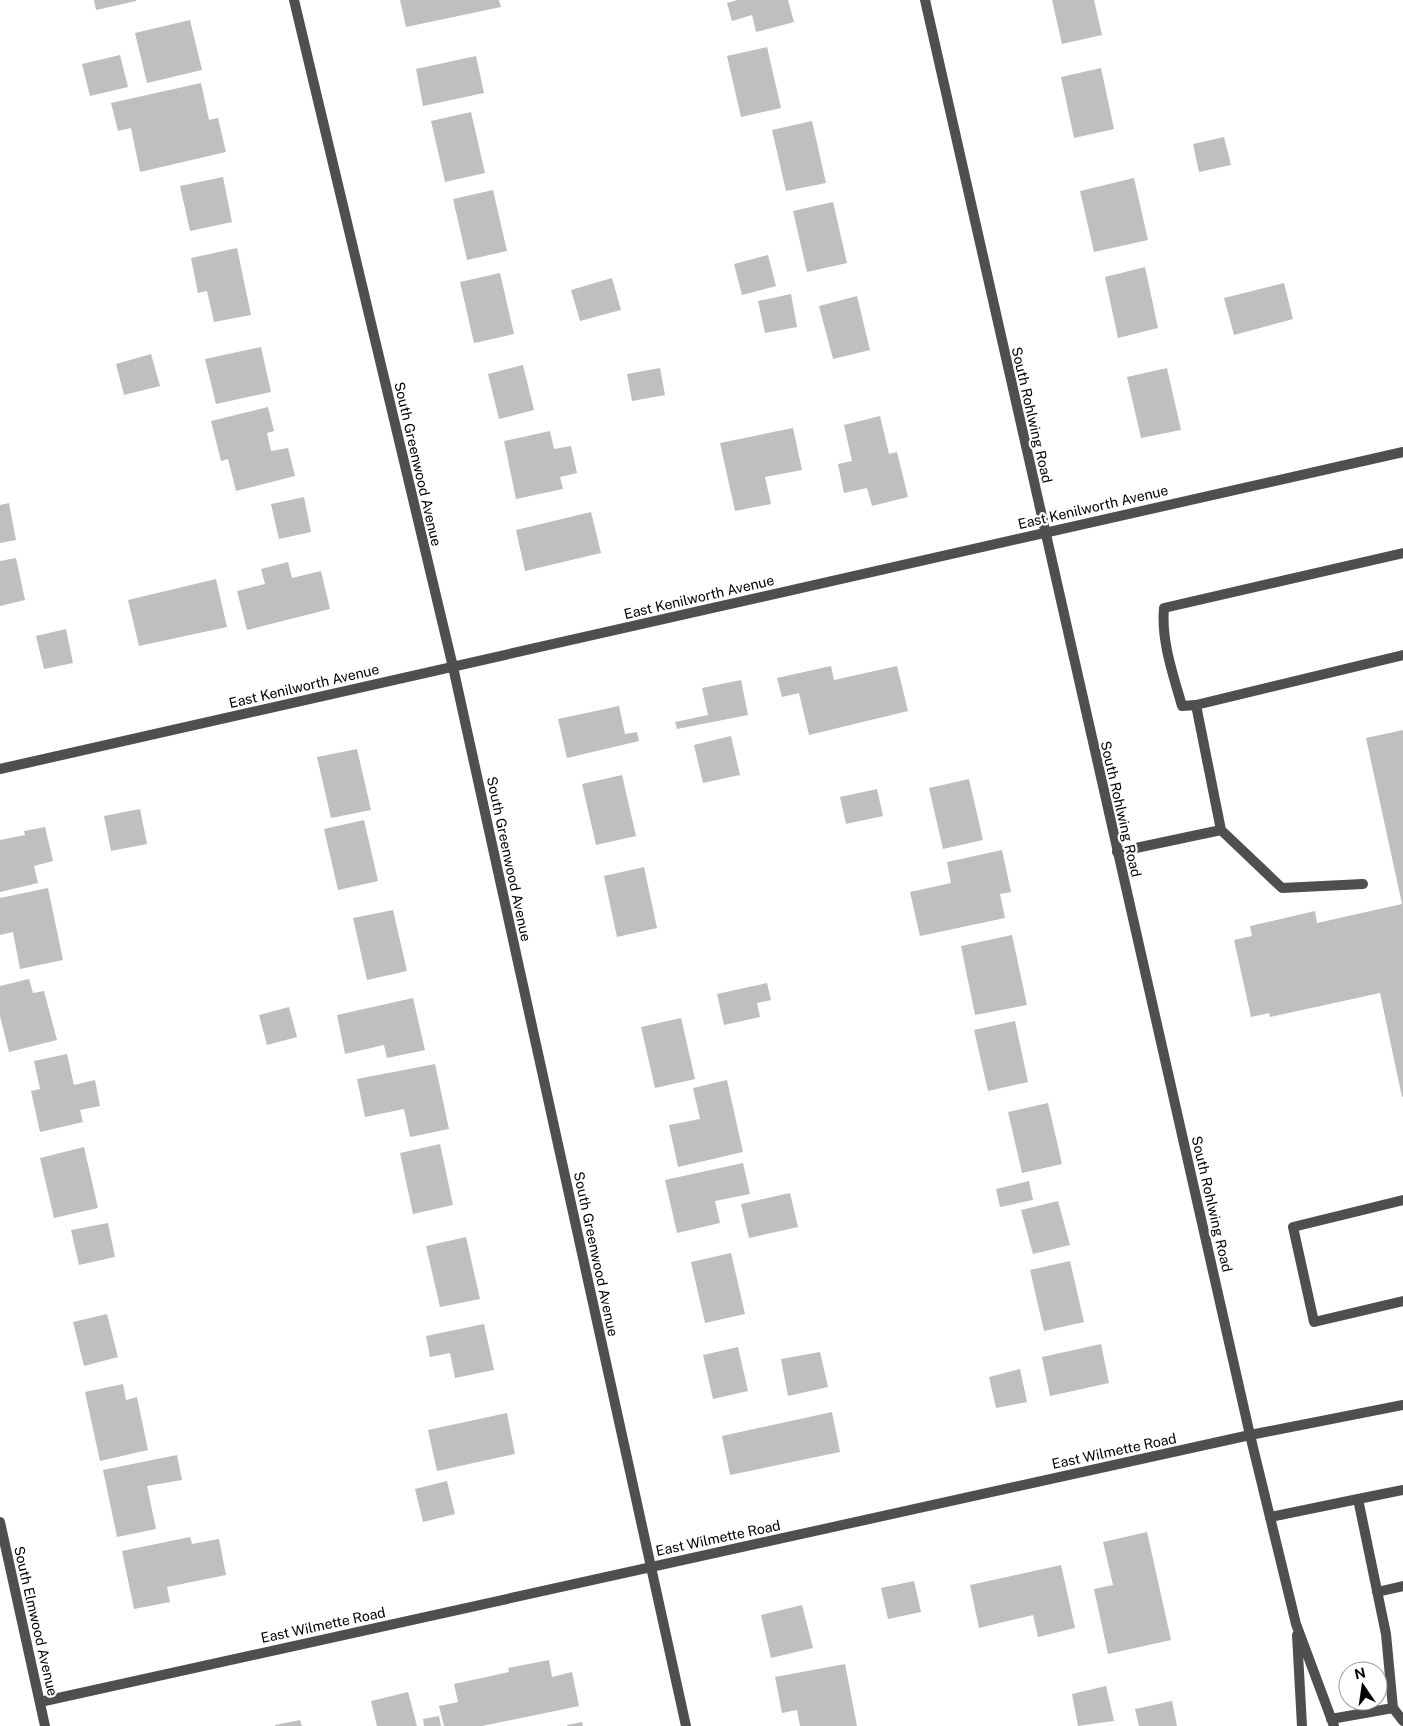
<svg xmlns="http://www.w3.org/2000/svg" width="1403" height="1726" font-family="'Public Sans',sans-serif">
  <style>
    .building { fill: #bfbfbf }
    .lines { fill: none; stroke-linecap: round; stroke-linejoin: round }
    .service { stroke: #4f4f4f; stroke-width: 10 }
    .minor { stroke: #4f4f4f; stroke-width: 10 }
    .tertiary { stroke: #4f4f4f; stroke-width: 10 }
    .labels { text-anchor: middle; stroke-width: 4.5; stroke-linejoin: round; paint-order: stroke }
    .street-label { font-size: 14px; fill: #000; stroke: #fff }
  </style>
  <rect width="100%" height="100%" fill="#fff"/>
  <path class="building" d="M94,0H136V1L96,10Z
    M400,0H499L501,7L406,27Z
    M737,0H788L794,22L756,32L752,15L732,21L727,3Z
    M1052,0H1094L1102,35L1062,44Z
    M190,20L202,70L147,83L135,33Z
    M767,47L781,108L741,117L727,56Z
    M120,55L128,87L90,96L82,64Z
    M476,56L484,93L423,106L416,69Z
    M1101,68L1114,129L1074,138L1061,77Z
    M201,83L209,120L218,118L226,152L140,172L131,128L118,131L111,103Z
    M471,112L485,173L445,182L431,121Z
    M812,121L826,183L786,191L772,130Z
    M1224,137L1231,165L1199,172L1193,144Z
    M223,177L232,222L190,231L180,186Z
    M1134,178L1148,240L1094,252L1080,191Z
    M493,190L507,251L467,260L453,199Z
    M833,202L847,263L807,272L793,211Z
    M237,248L251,315L214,322L207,291L198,293L191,258Z
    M768,255L776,286L742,295L734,264Z
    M1145,267L1158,328L1118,338L1105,277Z
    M500,273L514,334L474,343L460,282Z
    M612,278L621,310L580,321L571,290Z
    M1284,283L1293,319L1234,335L1224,298Z
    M791,294L797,327L765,333L758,301Z
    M857,296L870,350L833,359L819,306Z
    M261,347L271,392L216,404L205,359Z
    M151,354L160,386L124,395L116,364Z
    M523,365L534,410L499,419L488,374Z
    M660,368L665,395L632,401L627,374Z
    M1167,368L1181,430L1141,438L1127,377Z
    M268,407L274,431L267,433L271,451L288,448L295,476L236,491L228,459L221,461L211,421Z
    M880,416L889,454L897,452L908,497L872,506L867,488L844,493L838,464L852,461L844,425Z
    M793,428L802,470L765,477L771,504L735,511L720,443Z
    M550,431L554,449L571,446L577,473L560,477L563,489L516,499L504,441Z
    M304,497L311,532L279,539L271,504Z
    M9,503L16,540L0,543V505Z
    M591,512L601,553L525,571L516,530Z
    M16,558L25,600L0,606V561Z
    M288,562L292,578L321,571L330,609L247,630L237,591L265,584L261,569Z
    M216,579L227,627L139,646L128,600Z
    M66,629L73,663L44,669L36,636Z
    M831,666L834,680L897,666L908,711L809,735L799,693L782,697L777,678Z
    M741,680L748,715L677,729L675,722L708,715L702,688Z
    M619,706L625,734L637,732L639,741L567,758L558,719Z
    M1403,730V1097H1402L1380,993L1270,1017L1269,1013L1251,1017L1234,940L1252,936L1250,926L1315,911L1317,923L1402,904L1366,738Z
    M731,736L740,775L703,783L694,745Z
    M357,749L371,810L331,818L317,757Z
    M622,775L636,836L596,845L582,784Z
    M969,779L983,840L943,849L929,788Z
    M877,789L883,816L846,824L840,797Z
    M140,809L147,844L111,851L104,816Z
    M364,820L378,881L338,890L324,829Z
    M45,827L53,861L34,866L38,883L0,892V840L25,835L24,831Z
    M1002,850L1011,892L1000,894L1005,918L920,936L910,892L951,883L947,862Z
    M644,867L657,928L617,937L604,876Z
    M48,888L63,960L20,969L13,932L0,935V898Z
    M393,910L407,971L367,980L353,918Z
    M1012,935L1027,1005L975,1015L961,946Z
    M29,979L33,993L44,991L57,1040L9,1052L0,1016V986Z
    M767,983L771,1000L757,1003L760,1017L724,1025L717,994Z
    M413,998L425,1050L387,1058L384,1045L345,1054L337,1015Z
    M289,1007L297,1037L267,1045L259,1015Z
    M681,1018L695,1079L655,1088L641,1027Z
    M1015,1021L1028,1082L988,1091L974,1030Z
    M67,1054L74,1085L95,1080L100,1106L80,1110L83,1122L40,1132L31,1091L40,1089L34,1061Z
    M435,1064L449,1129L410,1137L404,1109L365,1117L357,1079Z
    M727,1080L743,1152L678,1167L669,1125L700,1119L693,1088Z
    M1048,1103L1062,1164L1022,1173L1008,1112Z
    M440,1144L453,1205L413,1214L400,1153Z
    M84,1147L98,1208L54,1218L40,1158Z
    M743,1163L750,1194L715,1201L720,1223L677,1233L665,1180Z
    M1029,1181L1033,1200L1000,1207L996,1189Z
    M790,1193L798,1227L749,1238L741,1204Z
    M1058,1201L1070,1245L1033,1254L1021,1210Z
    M108,1223L115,1257L79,1265L71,1230Z
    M466,1237L480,1299L440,1307L426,1246Z
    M731,1253L745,1314L705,1323L691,1262Z
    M1070,1261L1084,1322L1044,1331L1030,1270Z
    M107,1314L118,1357L84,1366L73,1322Z
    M484,1324L494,1370L455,1378L450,1353L430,1357L426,1336Z
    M1101,1344L1109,1383L1050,1396L1042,1357Z
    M738,1347L748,1391L713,1399L703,1355Z
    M820,1352L828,1387L788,1396L781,1359Z
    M1020,1369L1027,1402L996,1408L989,1377Z
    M123,1384L126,1400L137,1397L148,1450L100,1461L85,1392Z
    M832,1412L840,1452L730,1475L722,1436Z
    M507,1413L515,1454L437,1471L428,1430Z
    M177,1455L182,1480L147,1486L156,1529L117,1537L103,1470Z
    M447,1481L455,1514L423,1522L415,1489Z
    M1147,1532L1171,1640L1108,1654L1094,1589L1113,1585L1103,1542Z
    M190,1537L192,1544L219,1539L226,1575L167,1587L170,1602L134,1609L122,1551Z
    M1061,1565L1075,1628L1038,1637L1033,1615L979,1628L970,1585Z
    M914,1581L921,1612L888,1619L881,1588Z
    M802,1605L813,1648L771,1658L761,1615Z
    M549,1660L552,1677L572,1672L579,1706L482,1726H444L439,1706L458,1702L454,1684L509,1672L508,1668Z
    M845,1664L857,1726H800L797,1710L782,1713L775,1677Z
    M1106,1686L1114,1721L1078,1726L1072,1694Z
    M408,1692L417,1726H377L371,1701Z
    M1172,1701L1177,1726H1139L1135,1709Z
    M439,1716L441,1726H424L423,1719Z
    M300,1720L302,1726H275V1725Z
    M582,1722L583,1726H567V1725Z"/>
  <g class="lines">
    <path class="service" d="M1196,705L1182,706C1173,674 1161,641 1164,608L1403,553
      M1221,830L1196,705L1403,655
      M1117,852L1221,830L1282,888L1363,884
      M1403,1200L1293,1227L1314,1322L1403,1301
      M1358,1499L1403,1490
      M1270,1517L1358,1499L1386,1634L1393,1708
      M1377,1592L1403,1586
      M1331,1719L1393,1708L1403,1721"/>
    <path class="minor" d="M294,0L453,667L686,1726
      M0,769L1403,452
      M0,1522L45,1726
      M40,1702L1250,1435L1403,1405"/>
    <path class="tertiary" d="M925,0L1250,1435L1296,1624L1334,1726
      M1297,1635L1302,1726"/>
  </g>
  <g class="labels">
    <g class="street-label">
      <text transform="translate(1032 415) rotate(77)" y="5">South Rohlwing Road</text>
      <text transform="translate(418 464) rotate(77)" y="5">South Greenwood Avenue</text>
      <text transform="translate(1093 507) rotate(-13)" y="5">East Kenilworth Avenue</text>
      <text transform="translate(699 597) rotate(-13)" y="5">East Kenilworth Avenue</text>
      <text transform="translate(304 686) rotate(-13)" y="5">East Kenilworth Avenue</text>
      <text transform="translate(1121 809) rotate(77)" y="5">South Rohlwing Road</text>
      <text transform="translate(509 859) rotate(78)" y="5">South Greenwood Avenue</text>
      <text transform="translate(1212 1204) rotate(77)" y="5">South Rohlwing Road</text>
      <text transform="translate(596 1254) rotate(78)" y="5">South Greenwood Avenue</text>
      <text transform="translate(1114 1451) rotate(-12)" y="5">East Wilmette Road</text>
      <text transform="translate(718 1538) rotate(-12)" y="5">East Wilmette Road</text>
      <text transform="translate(36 1621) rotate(77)" y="5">South Elmwood Avenue</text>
      <text transform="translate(323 1625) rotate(-12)" y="5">East Wilmette Road</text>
    </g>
  </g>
  <g transform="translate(1363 1686) rotate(347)"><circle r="24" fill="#ffffff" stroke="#999999"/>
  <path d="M0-4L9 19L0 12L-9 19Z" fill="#000000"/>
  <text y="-8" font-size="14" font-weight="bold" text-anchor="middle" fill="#000000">N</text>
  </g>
</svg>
